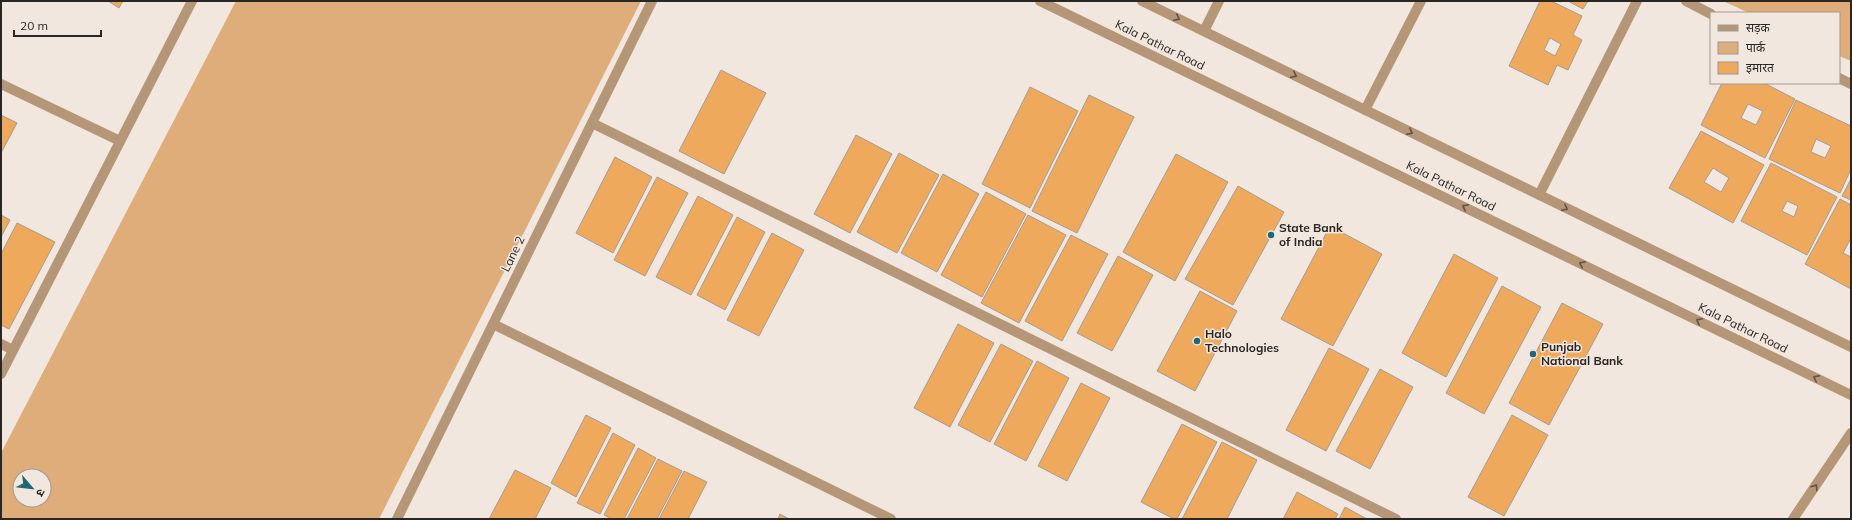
<svg xmlns="http://www.w3.org/2000/svg" width="1852" height="520" font-family="Mulish,'Noto Sans Devanagari',sans-serif">
  <style>
    .green { fill: #dead7a; fill-rule: evenodd }
    .building { fill: #eea95c; stroke: #a59c93; fill-rule: evenodd }
    .lines { fill: none; stroke-linecap: round; stroke-linejoin: round }
    .minor { stroke: #b59778; stroke-width: 10 }
    .oneway { stroke: #625345 }
    .poi-dot { fill: #226777; stroke: #f1e7de; stroke-width: 1.5 }
    .labels { text-anchor: middle; stroke-width: 3; stroke-linejoin: round; paint-order: stroke }
    .street-label { font-size: 12px; fill: #2a2623; stroke: #f1e7de }
    .poi-label { font-size: 12px; font-weight: bold; fill: #2a2623; stroke: #f1e7de; text-anchor: start }
  </style>
  <rect width="100%" height="100%" fill="#f1e7de"/>
  <path class="green" d="M236,1H641L379,519H1V453ZM20,476H44V500H20Z
    M1723,1H1851V61L1839,56V13H1749Z"/>
  <path class="building" d="M108,1H123L119,8Z
    M1540,1H1551L1582,16L1573,35L1582,40L1568,70L1557,65L1548,85L1509,66ZM1550,38L1561,44L1555,56L1544,50Z
    M1568,1H1588L1583,9Z
    M721,70L766,93L724,174L679,151Z
    M1722,83H1764L1795,99L1765,158L1701,125ZM1748,104L1763,111L1756,125L1741,118Z
    M1030,87L1078,111L1030,208L982,184Z
    M1089,95L1134,117L1077,233L1032,211Z
    M1796,100L1851,126V169L1840,193L1769,159ZM1816,139L1831,146L1825,158L1811,152Z
    M1,115L17,123L1,153Z
    M1701,131L1764,165L1733,223L1669,188ZM1713,168L1729,178L1721,192L1704,182Z
    M856,135L892,154L850,233L814,214Z
    M899,153L939,175L897,253L857,232Z
    M1176,154L1228,182L1175,281L1123,252Z
    M615,157L652,177L613,253L576,233Z
    M1771,163L1837,197L1807,255L1741,221ZM1787,201L1798,206L1794,217L1782,211Z
    M943,174L979,194L937,272L901,253Z
    M657,177L688,193L645,276L614,260Z
    M1851,179V200L1842,196Z
    M1238,186L1284,212L1233,305L1185,279Z
    M986,192L1026,214L982,297L941,275Z
    M698,196L733,215L691,295L656,277Z
    M1840,199L1851,205V238L1843,253L1851,257V289L1805,264Z
    M1,215L10,220L1,237Z
    M1028,215L1066,235L1019,323L981,303Z
    M737,217L765,232L725,310L697,295Z
    M17,223L55,242L9,329L1,325V254Z
    M1330,226L1382,254L1333,346L1281,319Z
    M772,233L804,250L759,336L727,320Z
    M1071,235L1108,254L1062,341L1025,321Z
    M1454,254L1498,278L1446,377L1402,353Z
    M1118,256L1153,275L1112,351L1077,333Z
    M1502,286L1541,307L1484,414L1446,393Z
    M1200,291L1237,311L1195,391L1157,371Z
    M1562,303L1603,324L1549,425L1509,403Z
    M958,324L994,343L950,427L914,408Z
    M1001,344L1033,361L990,442L958,425Z
    M1329,348L1369,369L1326,451L1286,430Z
    M1037,361L1069,378L1026,461L994,444Z
    M1380,369L1413,387L1370,469L1336,451Z
    M1081,383L1110,398L1067,481L1038,466Z
    M586,415L611,428L576,497L551,483Z
    M1512,415L1548,435L1504,516L1468,497Z
    M1182,424L1217,442L1177,519H1174L1141,502Z
    M613,433L635,445L600,514L577,503Z
    M1222,442L1257,460L1227,519H1182Z
    M638,448L656,458L624,519H612L604,515Z
    M658,459L682,471L657,519H627Z
    M515,470L551,488L535,519H489Z
    M684,471L707,482L688,519H659Z
    M1297,492L1338,514L1335,519H1283Z
    M1345,507L1367,519H1339Z
    M780,514L789,519H778Z"/>
  <g class="lines">
    <path class="minor" d="M1040,1L1851,395
      M1142,1L1851,347
      M1686,1L1711,14
      M1204,31L1219,1
      M1839,78L1851,84
      M1,84L120,141
      M1365,110L1421,1
      M592,123L1396,519
      M1539,195L1637,1
      M493,324L891,519
      M1,344L13,350
      M1,374L192,1
      M397,519L652,1
      M1793,519L1851,433"/>
  </g>
  <defs><path id="oneway-chevron" d="M-2-3.5L2.5 0L-2 3.5" fill="none" stroke-width="1.6" stroke-linecap="round" stroke-linejoin="round"/></defs>
  <g class="oneway">
    <use href="#oneway-chevron" transform="translate(1177 18) rotate(26)"/>
    <use href="#oneway-chevron" transform="translate(1294 75) rotate(26)"/>
    <use href="#oneway-chevron" transform="translate(1410 132) rotate(26)"/>
    <use href="#oneway-chevron" transform="translate(1465 207) rotate(-154)"/>
    <use href="#oneway-chevron" transform="translate(1565 208) rotate(26)"/>
    <use href="#oneway-chevron" transform="translate(1582 264) rotate(-154)"/>
    <use href="#oneway-chevron" transform="translate(1699 321) rotate(-154)"/>
    <use href="#oneway-chevron" transform="translate(1816 378) rotate(-154)"/>
    <use href="#oneway-chevron" transform="translate(1815 487) rotate(-56)"/>
  </g>
  <g class="poi-dot">
    <circle cx="1271" cy="235" r="4"/>
    <circle cx="1197" cy="341" r="4"/>
    <circle cx="1533" cy="354" r="4"/>
  </g>
  <g class="labels">
    <g class="street-label">
      <text transform="translate(1160 45) rotate(26)" y="4">Kala Pathar Road</text>
      <text transform="translate(1451 186) rotate(26)" y="4">Kala Pathar Road</text>
      <text transform="translate(513 254) rotate(-64)" y="4">Lane 2</text>
      <text transform="translate(1743 328) rotate(26)" y="4">Kala Pathar Road</text>
    </g>
    <g class="poi-label">
      <text x="1279" y="232">State Bank<tspan x="1279" dy="14">of India</tspan></text>
      <text x="1205" y="338">Halo<tspan x="1205" dy="14">Technologies</tspan></text>
      <text x="1541" y="351">Punjab<tspan x="1541" dy="14">National Bank</tspan></text>
    </g>
  </g>
  <rect width="1852" height="520" fill="none" stroke="#2a2623" stroke-width="4"/>
  <rect x="1710" y="12" width="130" height="72" fill="#f1e7de" stroke="#a19a93"/>
  <rect x="1718" y="25" width="20" height="6" fill="#b59778" stroke="#a19a93"/>
  <text x="1746" y="32" font-size="12" fill="#2a2623">सड़क</text>
  <rect x="1718" y="42" width="20" height="12" fill="#dead7a" stroke="#a19a93"/>
  <text x="1746" y="52" font-size="12" fill="#2a2623">पार्क</text>
  <rect x="1718" y="62" width="20" height="12" fill="#eea95c" stroke="#a19a93"/>
  <text x="1746" y="72" font-size="12" fill="#2a2623">इमारत</text>
  <g transform="translate(32 488) rotate(118)"><circle r="19" fill="#f1e7de" stroke="#a19a93"/>
  <path d="M0-3L7 15L0 10L-7 15Z" fill="#226777"/>
  <text y="-6" font-size="11" font-weight="bold" text-anchor="middle" fill="#2a2623">उ</text>
  </g>
  <path d="M14 30v6h87v-6" fill="none" stroke="#2a2623" stroke-width="2"/>
  <text x="20" y="30" font-size="12" fill="#2a2623" stroke="#f1e7de" stroke-width="3" paint-order="stroke">20 m</text>
</svg>
